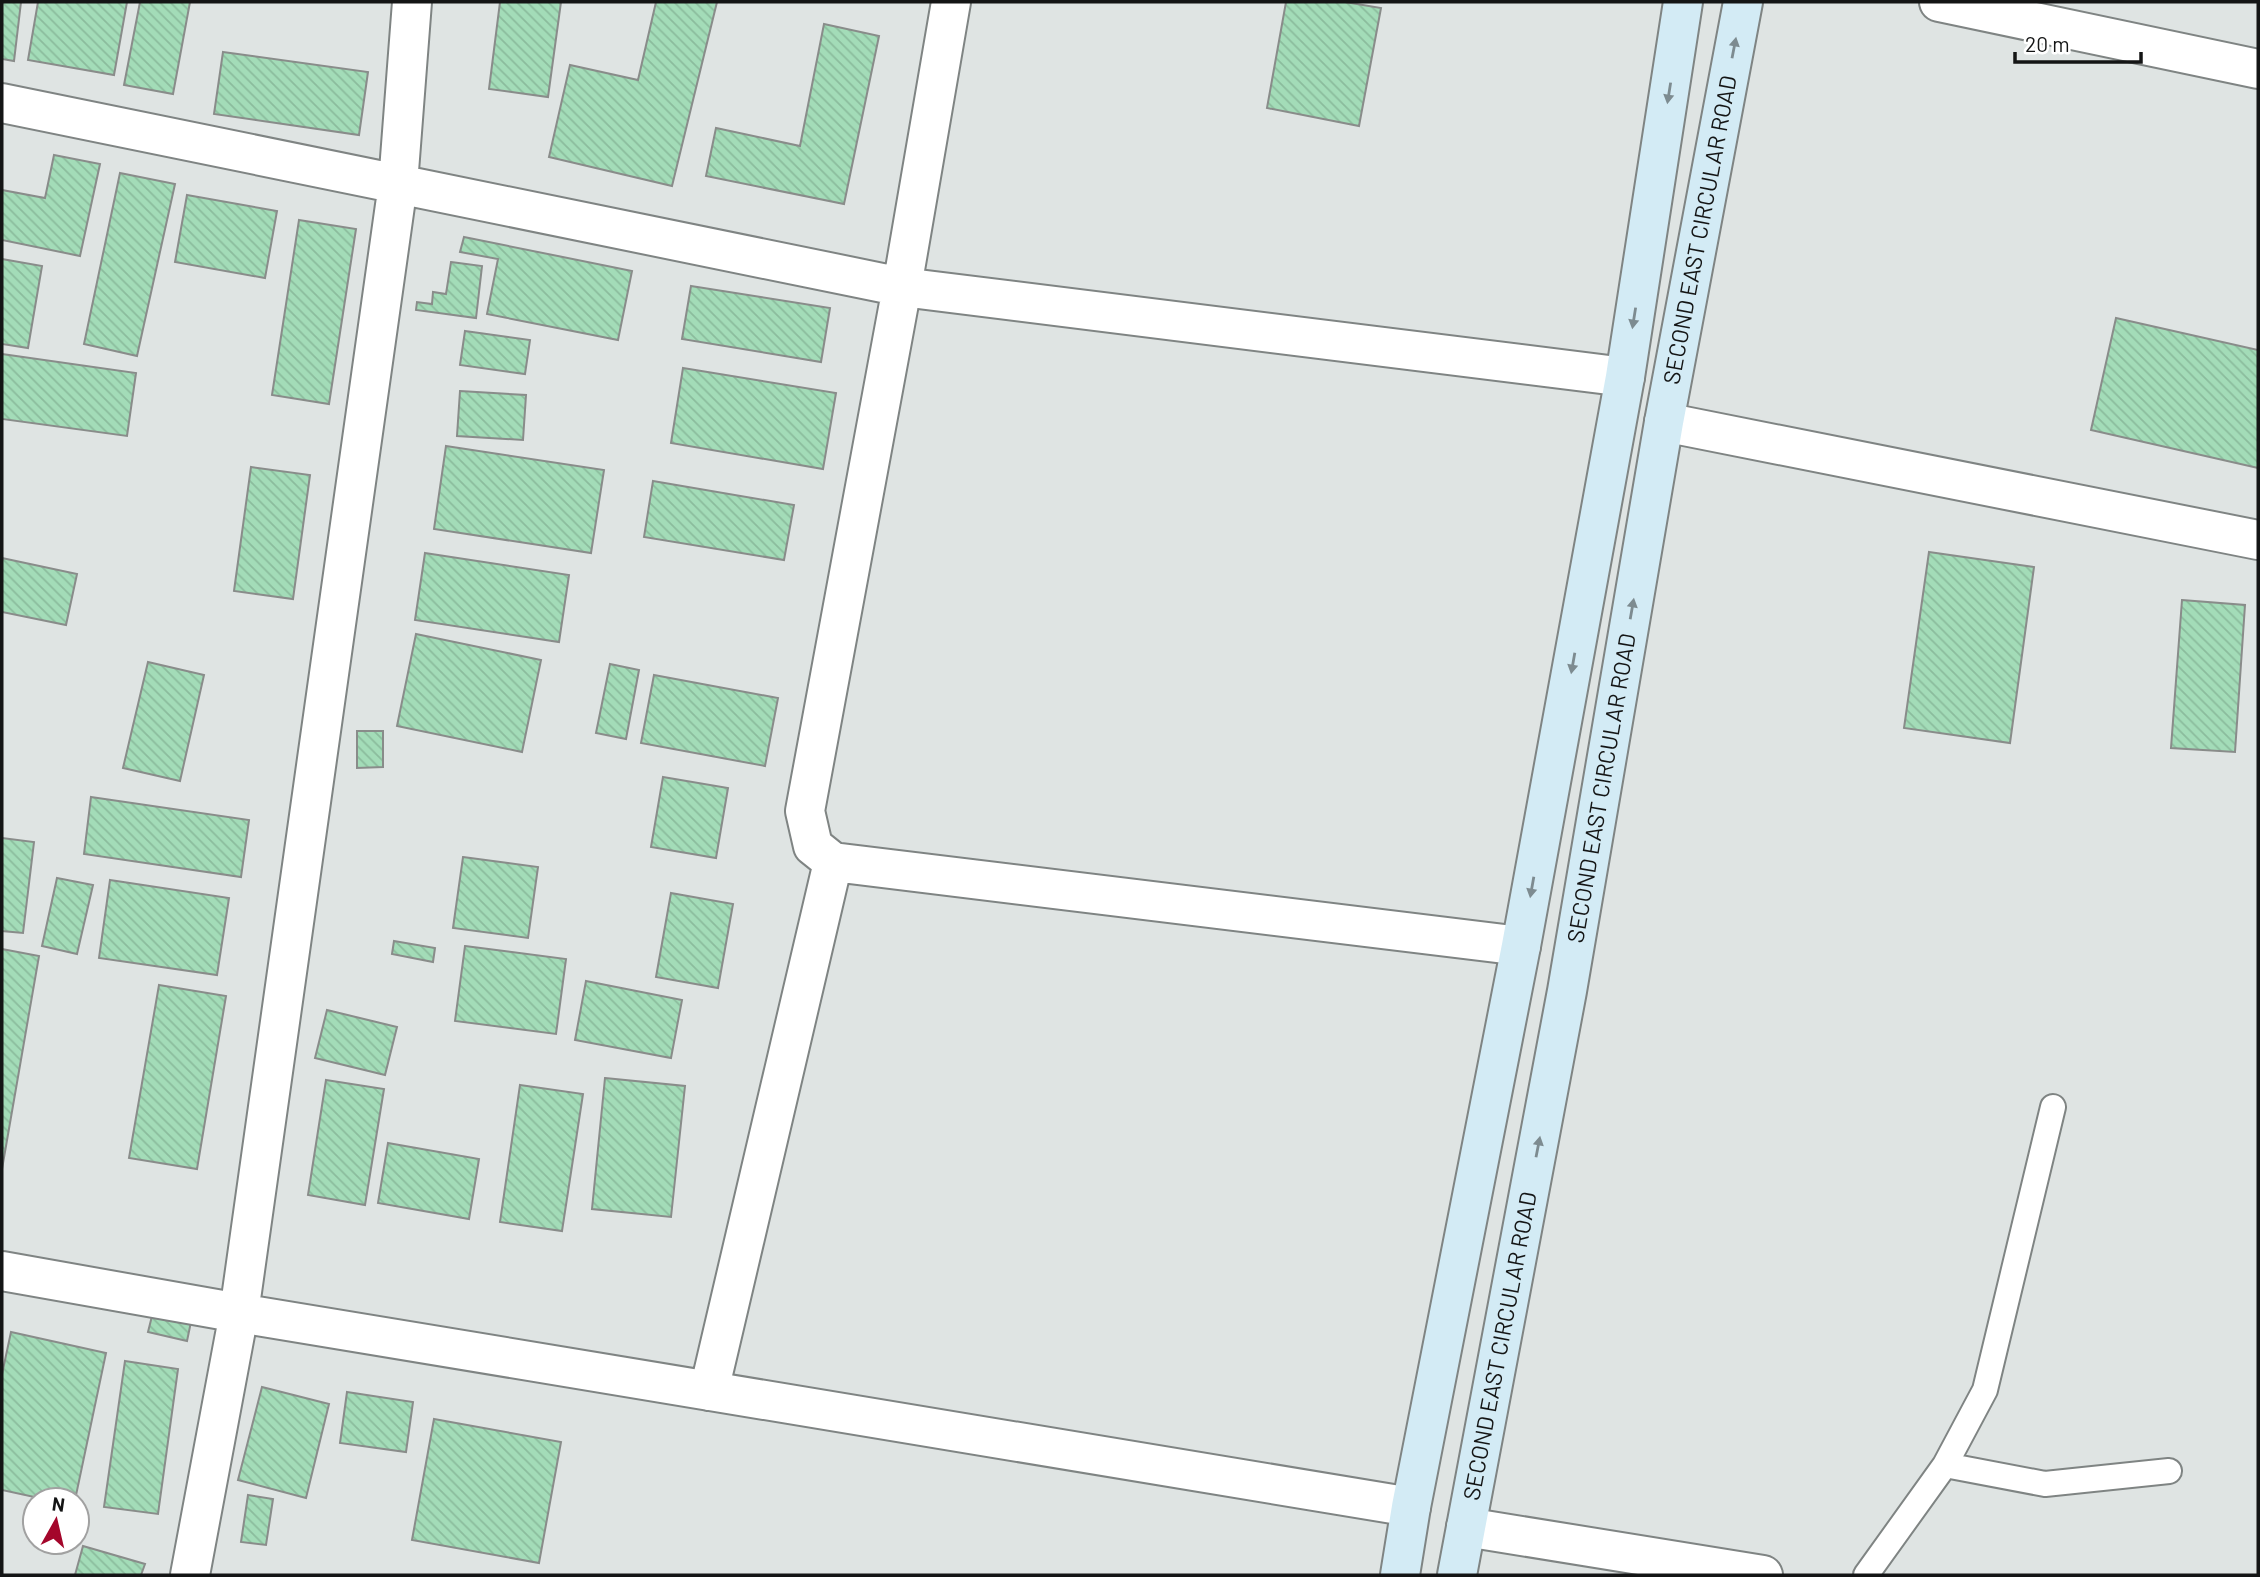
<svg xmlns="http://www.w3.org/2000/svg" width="2260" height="1577" font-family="Barlow,sans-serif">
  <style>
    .building { fill: url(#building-back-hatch); stroke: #898c8a; stroke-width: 2 }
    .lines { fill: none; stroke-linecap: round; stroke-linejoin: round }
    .service-casing { stroke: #7f8483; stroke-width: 28 }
    .minor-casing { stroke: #7f8483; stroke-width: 42 }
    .secondary-casing { stroke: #7f8483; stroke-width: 42 }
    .service { stroke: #fff; stroke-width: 24 }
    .minor { stroke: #fff; stroke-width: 38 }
    .secondary { stroke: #d3ebf5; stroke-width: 38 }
    .oneway { fill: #7d8b90 }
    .labels { text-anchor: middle; stroke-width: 6; stroke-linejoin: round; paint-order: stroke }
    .street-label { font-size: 23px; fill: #141515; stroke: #fff }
  </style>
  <defs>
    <pattern id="building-back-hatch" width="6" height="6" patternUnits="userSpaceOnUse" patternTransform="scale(1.75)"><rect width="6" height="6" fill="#a3dcb8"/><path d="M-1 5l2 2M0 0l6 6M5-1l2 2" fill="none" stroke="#8bbc9d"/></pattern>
  </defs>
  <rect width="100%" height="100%" fill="#dfe4e3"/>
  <path class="building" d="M2,2H21L14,61L2,59Z
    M38,2H127L114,75L28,60Z
    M140,2H190L173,94L124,85Z
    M500,2H561L548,97L489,89Z
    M656,2H717L672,186L549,157L570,65L638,80Z
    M1286,2H1345L1381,8L1359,126L1267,108Z
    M824,24L879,36L844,204L706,176L716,128L800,146Z
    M223,52L368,72L359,135L214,114Z
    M54,155L100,164L80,256L2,240V190L45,198Z
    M120,173L175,184L137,356L84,344Z
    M187,195L277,211L265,278L175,262Z
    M299,220L356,229L329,404L272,395Z
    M464,237L632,271L618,340L487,314L498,259L460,252Z
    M2,259L42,266L28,348L2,344Z
    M451,262L482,266L476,318L416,310L417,302L432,304L433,292L446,294Z
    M691,286L830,308L821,362L682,339Z
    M2116,318L2258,350V468L2091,430Z
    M465,331L530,340L525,374L460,365Z
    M2,354L136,373L127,436L2,419Z
    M683,368L836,393L823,469L671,443Z
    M460,391L526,395L523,440L457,436Z
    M446,446L604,470L591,553L434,529Z
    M251,467L310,475L293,599L234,591Z
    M653,481L794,505L784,560L644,537Z
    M1929,552L2034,567L2010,743L1904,728Z
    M425,553L569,575L559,642L415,620Z
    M2,558L77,574L66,625L2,612Z
    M2182,600L2245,605L2235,752L2171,748Z
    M416,634L541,660L522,752L397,726Z
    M148,662L204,675L180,781L123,768Z
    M610,664L639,670L626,739L596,733Z
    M654,675L778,698L765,766L641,743Z
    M357,731H383V767L357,768Z
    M663,777L728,788L716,858L651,847Z
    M91,797L249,820L241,877L84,854Z
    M2,838L34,842L23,933L2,931Z
    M463,857L538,867L528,938L453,928Z
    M57,878L93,885L77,954L42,946Z
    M110,880L229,898L217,975L99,958Z
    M671,893L733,904L718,988L656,977Z
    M394,941L435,948L433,962L392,954Z
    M465,946L566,959L556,1034L455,1021Z
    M2,949L39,956L2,1169Z
    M586,981L682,1000L671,1058L575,1040Z
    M159,985L226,996L197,1169L129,1158Z
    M327,1010L397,1027L385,1075L315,1058Z
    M605,1078L685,1086L671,1217L592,1209Z
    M326,1080L384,1089L365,1205L308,1195Z
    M520,1085L583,1094L562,1231L500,1222Z
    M388,1143L479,1159L469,1219L378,1203Z
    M154,1308L192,1317L187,1341L148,1332Z
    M11,1332L106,1353L75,1500H48L2,1490V1374Z
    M125,1361L178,1369L158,1514L104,1507Z
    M262,1387L329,1404L306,1498L238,1480Z
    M347,1392L413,1402L406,1452L340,1443Z
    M434,1419L561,1442L539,1563L412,1540Z
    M248,1495L273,1499L266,1545L241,1542Z
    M83,1546L145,1564L141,1575H75Z"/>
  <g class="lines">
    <defs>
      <path id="service" d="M1945,1465L2045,1484L2169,1471
        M1866,1575L1945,1465L1985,1390L2053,1107"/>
      <path id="minor" d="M951,2L902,287L805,811L813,846L833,862L1521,946
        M1939,2L2258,69
        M2,103L902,287L1625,377
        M1664,422L2258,540
        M2,1271L239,1313L1411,1507
        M709,1391L833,862
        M1466,1527L1763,1575
        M190,1575L239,1313L398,184L412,2"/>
      <g id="secondary">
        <path d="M1400,1575L1411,1507L1521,946L1625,377L1683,2"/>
        <path id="s1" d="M1457,1575L1567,991L1664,422L1743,2"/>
      </g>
    </defs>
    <use href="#service" class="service-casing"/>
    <use href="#minor" class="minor-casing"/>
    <use href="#secondary" class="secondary-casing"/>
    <use href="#service" class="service"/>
    <use href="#minor" class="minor"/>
    <use href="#secondary" class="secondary"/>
  </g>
  <defs><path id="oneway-solid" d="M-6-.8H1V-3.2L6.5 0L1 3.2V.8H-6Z" transform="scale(1.75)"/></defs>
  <g class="oneway">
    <use href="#oneway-solid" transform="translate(1734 48) rotate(-79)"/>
    <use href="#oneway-solid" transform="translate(1669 93) rotate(99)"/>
    <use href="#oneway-solid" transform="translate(1634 318) rotate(99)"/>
    <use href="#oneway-solid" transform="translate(1632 609) rotate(-80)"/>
    <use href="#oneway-solid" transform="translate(1573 663) rotate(100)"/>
    <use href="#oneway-solid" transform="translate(1532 887) rotate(100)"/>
    <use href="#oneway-solid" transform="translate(1538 1147) rotate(-79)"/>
  </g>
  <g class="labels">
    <g class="street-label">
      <text dy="8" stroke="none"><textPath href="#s1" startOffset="1367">SECOND EAST CIRCULAR ROAD</textPath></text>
      <text dy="8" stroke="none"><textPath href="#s1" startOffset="800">SECOND EAST CIRCULAR ROAD</textPath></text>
      <text dy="8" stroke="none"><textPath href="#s1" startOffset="233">SECOND EAST CIRCULAR ROAD</textPath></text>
    </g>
  </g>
  <rect width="2260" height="1577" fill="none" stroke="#141515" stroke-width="7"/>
  <g transform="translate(56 1521) rotate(8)"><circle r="33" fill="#ffffff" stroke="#a1a1a1" stroke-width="2"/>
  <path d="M0-5L12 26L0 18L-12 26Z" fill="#a4062b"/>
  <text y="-10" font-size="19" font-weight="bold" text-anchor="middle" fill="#141515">N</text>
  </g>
  <path d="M2015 52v10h126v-10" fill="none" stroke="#141515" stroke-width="3.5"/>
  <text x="2025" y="52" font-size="21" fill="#141515" stroke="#ffffff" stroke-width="5" paint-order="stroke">20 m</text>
</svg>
